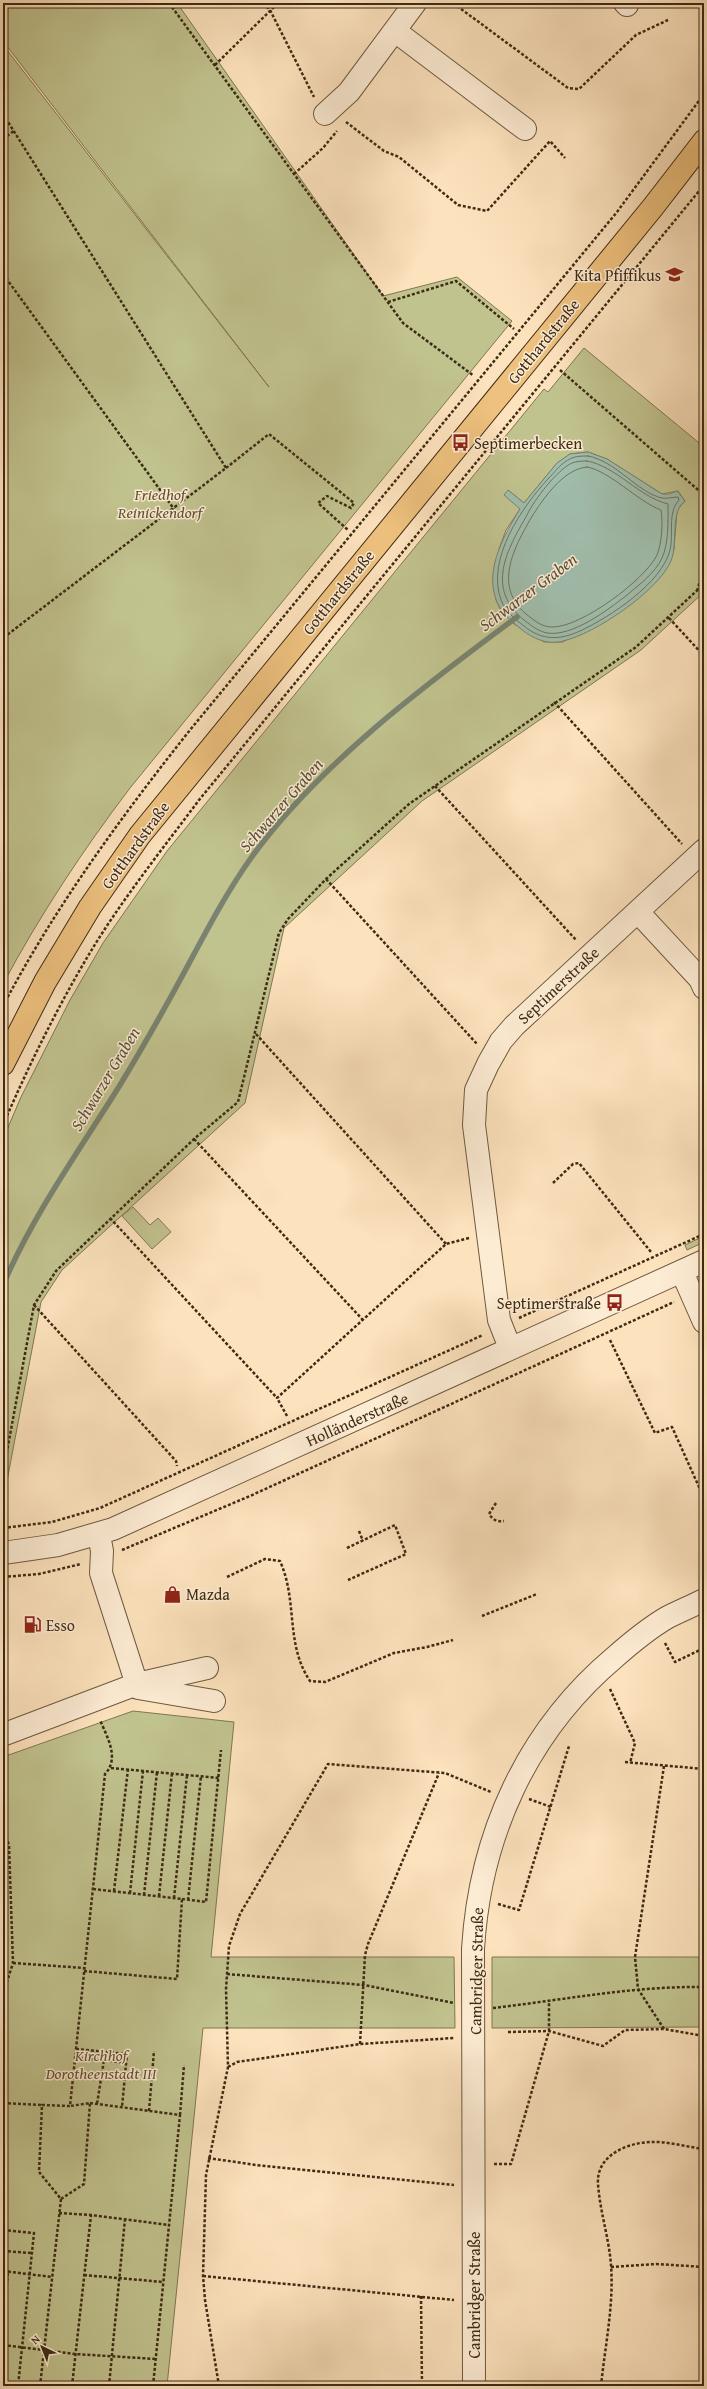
<svg xmlns="http://www.w3.org/2000/svg" width="707" height="2389" font-family="'Gentium Book Plus',serif">
  <style>
    .green { fill: #c1c38f; stroke: #807752; fill-rule: evenodd }
    .water { fill: #a0bead; stroke: #798370 }
    .lines { fill: none; stroke-linecap: round; stroke-linejoin: round }
    .shore { stroke: #6f7460; stroke-width: 1 }
    .stream { stroke: #798370; stroke-width: 5.5 }
    .minor-casing { stroke: #6e593e; stroke-width: 24 }
    .major-casing { stroke: #3e2b14; stroke-width: 24 }
    .path { stroke: #3e2b14; stroke-width: 2.5; stroke-dasharray: 3 2; stroke-linecap: butt }
    .minor { stroke: #fdecd4; stroke-width: 22 }
    .major { stroke: #eec17e; stroke-width: 22 }
    .labels { text-anchor: middle; stroke-width: 3; stroke-linejoin: round; paint-order: stroke }
    .poi-label { font-size: 16px; fill: #3e2b14; stroke: #fdecd4; text-anchor: start }
    .street-label { font-size: 16px; fill: #3e2b14; stroke: #fdecd4 }
    .park-label { font-size: 16px; font-style: italic; fill: #5f5133; stroke: #fdecd4 }
    .water-label { font-size: 17px; font-style: italic; fill: #56503a; stroke: #fdecd4 }
  </style>
  <rect width="100%" height="100%" fill="#fce2bd"/>
  <filter id="stains"><feTurbulence type="fractalNoise" baseFrequency=".005" numOctaves="4"/><feColorMatrix values="0 0 0 0 .2 0 0 0 0 .09 0 0 0 0 .02 0 0 0 .5 -.17"/></filter>
  <radialGradient id="worn" r=".72"><stop offset=".6" stop-color="#630" stop-opacity="0"/><stop offset="1" stop-color="#630" stop-opacity=".3"/></radialGradient>
  <path class="green" d="M3,3H177L383,296L457,277L512,321L130,788C83,850 40,915 3,984V45L269,387L3,41Z
    M584,348L704,447V592L641,650L422,801L284,928L245,1103L62,1270L41,1302L3,1502V1139L21,1097L70,1000L103,943L167,851L544,389L548,392ZM588,452L607,459L662,494L678,491L685,501L677,510L674,549L670,561L658,579L651,586L563,642H544L514,624L500,609L496,600L493,581L499,549L506,530L520,509L508,490L524,503L557,463L570,454Z
    M133,1207L150,1225L158,1218L171,1232L152,1249L122,1216Z
    M704,1236V1242L687,1250L685,1245Z
    M133,1711L234,1722L211,1957H454L455,2028H203L167,2386H3V1757Z
    M492,1957H704V2027L492,2028Z"/>
  <path class="water" d="M588,452L607,459L662,494H670L677,491L685,501C670,511 678,544 671,561C658,591 595,634 563,641C548,645 533,639 521,629C514,623 505,617 500,608C481,575 503,537 520,509L504,495L508,490L524,503L557,463L570,454Z"/>
  <g class="lines">
    <path class="shore" d="M588,456C616,461 638,493 662,498C667,499 673,497 678,497L679,500C667,513 674,534 670,550C662,583 610,617 580,631C560,640 542,641 524,626C515,619 505,611 501,600C486,559 522,507 548,479C555,472 561,463 570,459C575,456 582,456 588,456Z
      M587,461C616,466 639,497 668,504C668,520 669,543 662,558C655,573 640,584 627,595C608,610 572,637 547,633C537,631 531,625 524,620C485,588 507,550 527,515C534,500 557,470 572,463C577,461 583,461 587,461Z
      M587,467C610,471 637,501 661,510C663,522 662,543 657,555C645,580 580,628 552,627C541,627 534,620 526,614C493,586 514,548 531,518C543,499 563,469 587,467Z"/>
    <path class="stream" d="M702,479L704,478
      M3,1285C34,1213 79,1151 120,1085C143,1047 165,1008 186,969C206,932 226,893 251,858C318,765 425,685 517,617"/>
    <defs>
      <path id="minor" d="M625,3L627,5
        M395,31L525,129
        M325,114L349,92L415,3
        M638,912L700,979L704,988
        M682,1272L704,1322
        M510,1348L499,1320L474,1125L476,1090L488,1064L501,1041L514,1026L704,850
        M99,1535L102,1551L101,1573L138,1688L214,1701
        M3,1553L58,1545L113,1529L704,1261
        M5,1734L137,1684L207,1668
        M474,2386L473,1949C480,1835 527,1731 615,1657C632,1642 649,1628 668,1617C680,1611 692,1606 704,1600"/>
      <path id="major" d="M3,1064L45,982L90,907L140,835L653,207L704,141"/>
    </defs>
    <use href="#minor" class="minor-casing"/>
    <use href="#major" class="major-casing"/>
    <path class="path" d="M169,3L403,323L474,376
      M263,3L270,10L314,97
      M453,3L568,88L579,89L636,35L668,20
      M215,65L278,3
      M3,114L226,468L3,638
      M346,122L384,151L399,157L458,205L487,211L550,141L565,158
      M3,139L15,130
      M294,174L323,148L337,131
      M3,274L174,509
      M388,302L456,281L514,329
      M560,370L704,495
      M226,468L269,434L354,503L351,508L327,496L318,503L348,530
      M697,591L704,568
      M669,618L704,656
      M554,702L682,844
      M435,786L576,940
      M326,879L477,1044
      M3,1006C55,907 121,817 190,730L617,212L704,94
      M256,1034L446,1244
      M3,1125C28,1067 56,1010 88,956C120,902 161,851 199,800L704,185
      M194,1139L362,1319
      M553,1183L573,1164L579,1163L651,1252
      M110,1218L277,1398
      M34,1305L176,1461L177,1466
      M519,1318L704,1234
      M610,1340L655,1433L672,1427L704,1498
      M287,1416L277,1398L446,1244L469,1238
      M3,1473L34,1305L56,1271L194,1139L238,1102L279,933L288,919L326,879L409,804L636,647L704,584
      M496,1503L489,1514C493,1520 497,1522 504,1521
      M3,1528L52,1522L100,1508L483,1335
      M359,1531L363,1541
      M347,1548L395,1525L406,1554L348,1580
      M122,1550L250,1496L674,1302
      M3,1577L39,1574L81,1564
      M227,1577L265,1559L280,1561C298,1601 285,1644 310,1681L325,1682L394,1653L427,1647L453,1640
      M482,1616L537,1594
      M665,1643L675,1662L704,1648
      M610,1689L635,1743L630,1763
      M625,1762L704,1769
      M664,1766L635,1957L638,1989L664,2029
      M111,1768L219,1778
      M529,1799L551,1807
      M3,1827L9,1845L13,1963L3,1994
      M114,1891L128,1769
      M130,1893L143,1771
      M144,1895L157,1772
      M159,1896L172,1773
      M174,1898L187,1775
      M182,1899L206,1902L221,1750
      M188,1900L201,1776
      M498,1904L519,1910L569,1746
      M13,1963L84,1968
      M84,1971L177,1979L182,1899L93,1889
      M227,1974L364,1985L454,2003
      M493,2008C563,2000 633,1986 704,1987
      M508,2032L549,2031L603,2046L625,2030L664,2029L704,2036
      M360,2044L365,1955L368,1944L439,1773
      M76,2049L127,2054L122,2107
      M75,2058L104,2060L97,2104
      M104,2060L126,2063
      M228,2067L237,2062L360,2044L454,2038
      M3,2103L42,2105
      M90,2103L180,2115L153,2386
      M149,2111L154,2051
      M180,2115L184,2065
      M208,2158L256,2165L454,2185
      M494,2164H511L549,2031V2002
      M61,2199L84,2184L90,2103L70,2106
      M59,2213L91,2215
      M3,2230L34,2233L18,2386
      M3,2251L31,2253
      M611,2267L656,2264L704,2267
      M3,2271L52,2277
      M84,2275L163,2282
      M203,2276L454,2300
      M421,2296L422,2386
      M3,2326L8,2272
      M3,2345L75,2354L156,2359
      M40,2386L61,2199L39,2172L42,2105L70,2106L105,1774C120,1758 107,1737 100,1720
      M72,2386L91,2215L169,2225
      M109,2386L125,2219
      M219,2386L205,2300L203,2276L206,2175L228,2067L226,1989L229,1946L240,1914L328,1764L445,1773L491,1792
      M601,2386C605,2346 614,2305 611,2265C609,2238 600,2212 598,2184C596,2156 626,2143 650,2142C667,2141 687,2147 704,2149"/>
    <use href="#minor" class="minor"/>
    <use href="#major" class="major"/>
  </g>
  <defs>
    <symbol id="school-bare" viewBox="-9 -9 18 18"><path d="M0-5L7-2L0 1L-7-2ZM-4 1L0 2.5L4 1V4Q0 6-4 4Z" fill="#8f2418" stroke="#fdecd4" stroke-width="2.5" paint-order="stroke"/></symbol>
    <symbol id="bus-bare" viewBox="-9 -9 18 18"><path d="M-5-6H5V4H4V6H2V4H-2V6H-4V4H-5ZM-3.5-4V0h7V-4ZM-3.5 1.2v1.5H-2V1.2ZM2 1.2v1.5H3.5V1.2Z" fill="#8f2418" stroke="#fdecd4" stroke-width="2.5" paint-order="stroke"/></symbol>
    <symbol id="shop-bare" viewBox="-9 -9 18 18"><path d="M-5-2.5h2.3a2.7 3.5 0 0 1 5.4 0H5L5.5 6h-11ZM-1.5-2.5h3a1.5 2.3 0 0 0-3 0Z" fill="#8f2418" stroke="#fdecd4" stroke-width="2.5" paint-order="stroke"/></symbol>
    <symbol id="fuel-bare" viewBox="-9 -9 18 18"><path d="M-5.5-6h7V0h2V4h1.3V-2.5L3-4.5l.8-.8L6-3V5H2.5V1h-1V6h-7ZM-4.2-4.7v3.2H.2V-4.7Z" fill="#8f2418" stroke="#fdecd4" stroke-width="2.5" paint-order="stroke"/></symbol>
  </defs>
  <g fill-rule="evenodd">
    <use href="#school-bare" x="662" y="262" width="25" height="25"/>
    <use href="#bus-bare" x="448" y="430" width="25" height="25"/>
    <use href="#bus-bare" x="602" y="1290" width="25" height="25"/>
    <use href="#shop-bare" x="160" y="1582" width="25" height="25"/>
    <use href="#fuel-bare" x="20" y="1612" width="25" height="25"/>
  </g>
  <g class="labels">
    <g class="poi-label">
      <text x="661" y="281" text-anchor="end">Kita Pfiffikus</text>
      <text x="474" y="449">Septimerbecken</text>
      <text x="601" y="1309" text-anchor="end">Septimerstraße</text>
      <text x="186" y="1600">Mazda</text>
      <text x="46" y="1631">Esso</text>
    </g>
    <g class="street-label">
      <text transform="translate(543 341) rotate(-51)" y="6">Gotthardstraße</text>
      <text transform="translate(338 592) rotate(-51)" y="6">Gotthardstraße</text>
      <text transform="translate(135 845) rotate(-54)" y="6">Gotthardstraße</text>
      <text transform="translate(558 985) rotate(-43)" y="6">Septimerstraße</text>
      <text transform="translate(357 1419) rotate(-24)" y="6">Holländerstraße</text>
      <text transform="translate(476 1971) rotate(-89)" y="6">Cambridger Straße</text>
      <text transform="translate(474 2295) rotate(-90)" y="6">Cambridger Straße</text>
    </g>
    <g class="park-label">
      <text x="160" y="500">Friedhof<tspan x="160" dy="18">Reinickendorf</tspan></text>
      <text x="101" y="2061">Kirchhof<tspan x="101" dy="18">Dorotheenstadt III</tspan></text>
    </g>
    <g class="water-label">
      <text transform="translate(528 592) rotate(-37)" y="6">Schwarzer Graben</text>
      <text transform="translate(281 805) rotate(-49)" y="6">Schwarzer Graben</text>
      <text transform="translate(105 1079) rotate(-59)" y="6">Schwarzer Graben</text>
    </g>
  </g>
  <rect width="707" height="2389" fill="none" stroke="#fce2bd" stroke-width="16"/>
  <rect x="4" y="4" width="699" height="2381" fill="none" stroke="#3e2b14" stroke-width="2"/>
  <rect x="8" y="8" width="691" height="2373" fill="none" stroke="#3e2b14"/>
  <g transform="translate(42 2347) rotate(317)" stroke="#fdecd4" stroke-width="3" paint-order="stroke">
  <path d="M0-3L7 15L0 10L-7 15Z" fill="#3e2b14"/>
  <text y="-6" font-size="11" font-weight="bold" text-anchor="middle" fill="#3e2b14">N</text>
  </g>
  <rect width="100%" height="100%" filter="url(#stains)"/>
  <rect width="100%" height="100%" fill="url(#worn)"/>
</svg>
